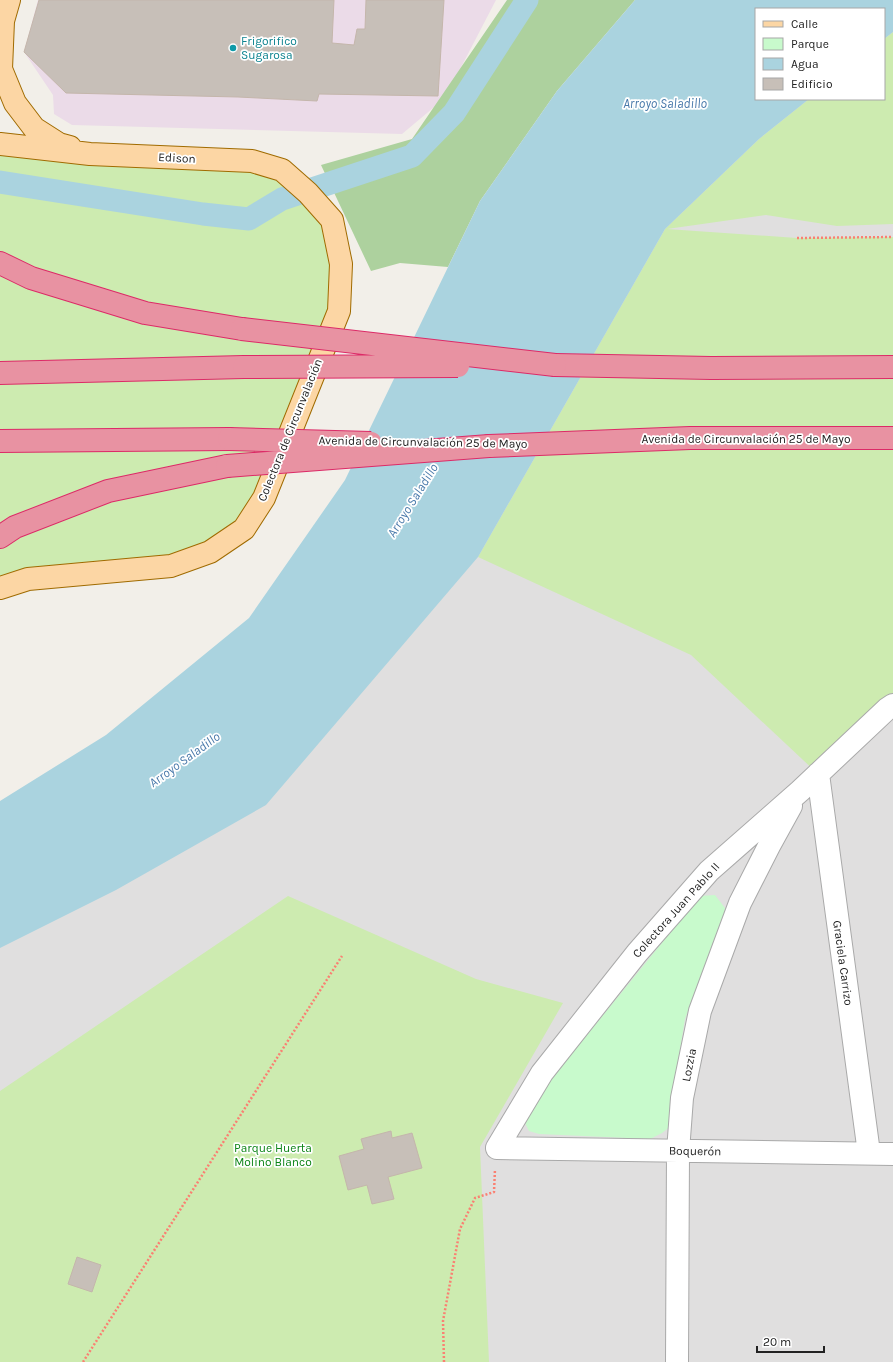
<svg xmlns="http://www.w3.org/2000/svg" width="893" height="1362" font-family="Karla,sans-serif">
  <style>
    .residential { fill: #e0dfdf }
    .industrial { fill: #ebdbe8 }
    .grass { fill: #cdebb0 }
    .forest { fill: #add19e }
    .park { fill: #c8facc }
    .water { fill: #aad3df }
    .lines { fill: none; stroke-linecap: round; stroke-linejoin: round }
    .canal { stroke: #aad3df; stroke-width: 23 }
    .building { fill: #c7bfb8; stroke: #c4b6ab }
    .minor-casing { stroke: #a9a9a9; stroke-width: 24 }
    .major-casing { stroke: #a06b00; stroke-width: 24 }
    .highway-casing { stroke: #dc2a67; stroke-width: 24 }
    .path { stroke: #fa8072; stroke-width: 2.5; stroke-dasharray: 2 2; stroke-linecap: butt }
    .minor { stroke: #fff; stroke-width: 22 }
    .major { stroke: #fcd6a4; stroke-width: 22 }
    .highway { stroke: #e892a2; stroke-width: 22 }
    .highway-bridge-casing { stroke: #dc2a67; stroke-width: 24; stroke-linecap: butt }
    .highway-bridge { stroke: #e892a2; stroke-width: 22 }
    .culture-dot { fill: #0f9aa8; stroke: #fff; stroke-width: 1.5 }
    .labels { text-anchor: middle; stroke-width: 3.5; stroke-linejoin: round; paint-order: stroke }
    .culture-label { font-size: 12px; fill: #0d838f; stroke: #fff; text-anchor: start }
    .street-label { font-size: 12px; fill: #222; stroke: #fff }
    .park-label { font-size: 12px; fill: #0c8416; stroke: #fff }
    .water-label { font-size: 13px; font-style: italic; fill: #4a7aab; stroke: #fff }
  </style>
  <rect width="100%" height="100%" fill="#f2efe9"/>
  <path class="residential" d="M893,0V1362H0V885L756,99H884V9Z"/>
  <path class="industrial" d="M38,0H496L445,98L402,134L72,125L54,114L53,95L24,52Z"/>
  <path class="grass" d="M893,32V224L837,226L766,215L667,229L797,238L893,237V705L818,774L691,655L478,557L665,229L759,139L809,99H884V39Z
    M0,144L252,161L332,220L339,311L264,499L210,552L0,588Z
    M288,896L476,979L563,1003L480,1147L489,1362H0V1091Z"/>
  <path class="forest" d="M507,0H635L557,91L480,201L448,267L400,263L371,271L321,165L412,139Z"/>
  <path class="park" d="M715,895L725,908L722,926L707,960L685,1019L675,1080L671,1126L662,1133L650,1139L539,1134L529,1131L524,1121L526,1110L700,896Z"/>
  <path class="water" d="M635,0H893V32L884,39V9H756V99H809L759,139L665,229L478,557L266,805L116,890L0,948V801L106,735L249,618L345,480L480,201L557,91Z"/>
  <g class="lines">
    <path class="canal" d="M0,182L203,214L249,219L282,199L412,156L454,113L527,0"/>
  </g>
  <path class="building" d="M39,0H334L332,43L354,45L357,29H365L366,0H444L438,96L319,94L317,101L238,97L66,93L24,52Z
    M391,1131L392,1138L412,1133L422,1168L388,1177L394,1199L372,1204L367,1185L348,1190L339,1156L364,1149L361,1139Z
    M77,1257L101,1265L92,1292L68,1284Z"/>
  <g class="lines">
    <defs>
      <path id="minor" d="M818,774L869,1153
        M497,1148L542,1073L637,953L709,871L800,791L887,709L893,705
        M497,1148L893,1154
        M677,1362L678,1151L682,1098L700,1011L740,903L769,846L791,806"/>
      <path id="major" d="M9,0L3,21L1,69L15,103L34,128L59,144L70,147
        M0,144L90,154L252,161L282,170L308,193L332,220L341,264L339,311L264,498L244,529L210,552L171,566L28,579L0,588"/>
      <path id="highway" d="M0,263L31,278L145,313L242,329
        M555,365L711,368L893,367
        M0,373L244,367
        M0,441L229,439
        M489,446L690,438H893
        M0,537L15,527L108,491L227,466"/>
    </defs>
    <use href="#minor" class="minor-casing"/>
    <use href="#major" class="major-casing"/>
    <use href="#highway" class="highway-casing"/>
    <path class="path" d="M797,238L893,237
      M83,1362L342,956
      M444,1362L443,1321L460,1229L475,1198L494,1192L495,1169"/>
    <use href="#minor" class="minor"/>
    <use href="#major" class="major"/>
    <use href="#highway" class="highway"/>
    <defs>
      <path id="highway-bridge" d="M242,329L555,365
        M244,367L458,366
        M229,439L371,443
        M227,466L489,446"/>
    </defs>
    <use href="#highway-bridge" class="highway-bridge-casing"/>
    <use href="#highway-bridge" class="highway-bridge"/>
  </g>
  <circle class="culture-dot" cx="233" cy="48" r="4"/>
  <g class="labels">
    <g class="culture-label">
      <text x="241" y="45">Frigorifico<tspan x="241" dy="14">Sugarosa</tspan></text>
    </g>
    <g class="street-label">
      <text transform="translate(177 158) rotate(3)" y="4">Edison</text>
      <text transform="translate(290 430) rotate(-68)" y="4">Colectora de Circunvalación</text>
      <text x="746" y="443">Avenida de Circunvalación 25 de Mayo</text>
      <text transform="translate(423 442) rotate(1)" y="4">Avenida de Circunvalación 25 de Mayo</text>
      <text transform="translate(676 910) rotate(-48)" y="4">Colectora Juan Pablo II</text>
      <text transform="translate(843 963) rotate(82)" y="4">Graciela Carrizo</text>
      <text transform="translate(689 1065) rotate(-79)" y="4">Lozzia</text>
      <text transform="translate(695 1151) rotate(1)" y="4">Boquerón</text>
    </g>
    <g class="park-label">
      <text x="273" y="1152">Parque Huerta<tspan x="273" dy="14">Molino Blanco</tspan></text>
    </g>
    <g class="water-label">
      <text x="665" y="108">Arroyo Saladillo</text>
      <text transform="translate(412 500) rotate(-58)" y="5">Arroyo Saladillo</text>
      <text transform="translate(184 759) rotate(-36)" y="5">Arroyo Saladillo</text>
    </g>
  </g>
  <rect x="755" y="8" width="130" height="92" fill="#ffffff" stroke="#a7a7a7"/>
  <rect x="763" y="21" width="20" height="6" fill="#fcd6a4" stroke="#a7a7a7"/>
  <text x="791" y="28" font-size="12" fill="#222222">Calle</text>
  <rect x="763" y="38" width="20" height="12" fill="#c8facc" stroke="#a7a7a7"/>
  <text x="791" y="48" font-size="12" fill="#222222">Parque</text>
  <rect x="763" y="58" width="20" height="12" fill="#aad3df" stroke="#a7a7a7"/>
  <text x="791" y="68" font-size="12" fill="#222222">Agua</text>
  <rect x="763" y="78" width="20" height="12" fill="#c7bfb8" stroke="#a7a7a7"/>
  <text x="791" y="88" font-size="12" fill="#222222">Edificio</text>
  <path d="M757 1346v6h67v-6" fill="none" stroke="#222222" stroke-width="2"/>
  <text x="763" y="1346" font-size="12" fill="#222222" stroke="#ffffff" stroke-width="3" paint-order="stroke">20 m</text>
</svg>
